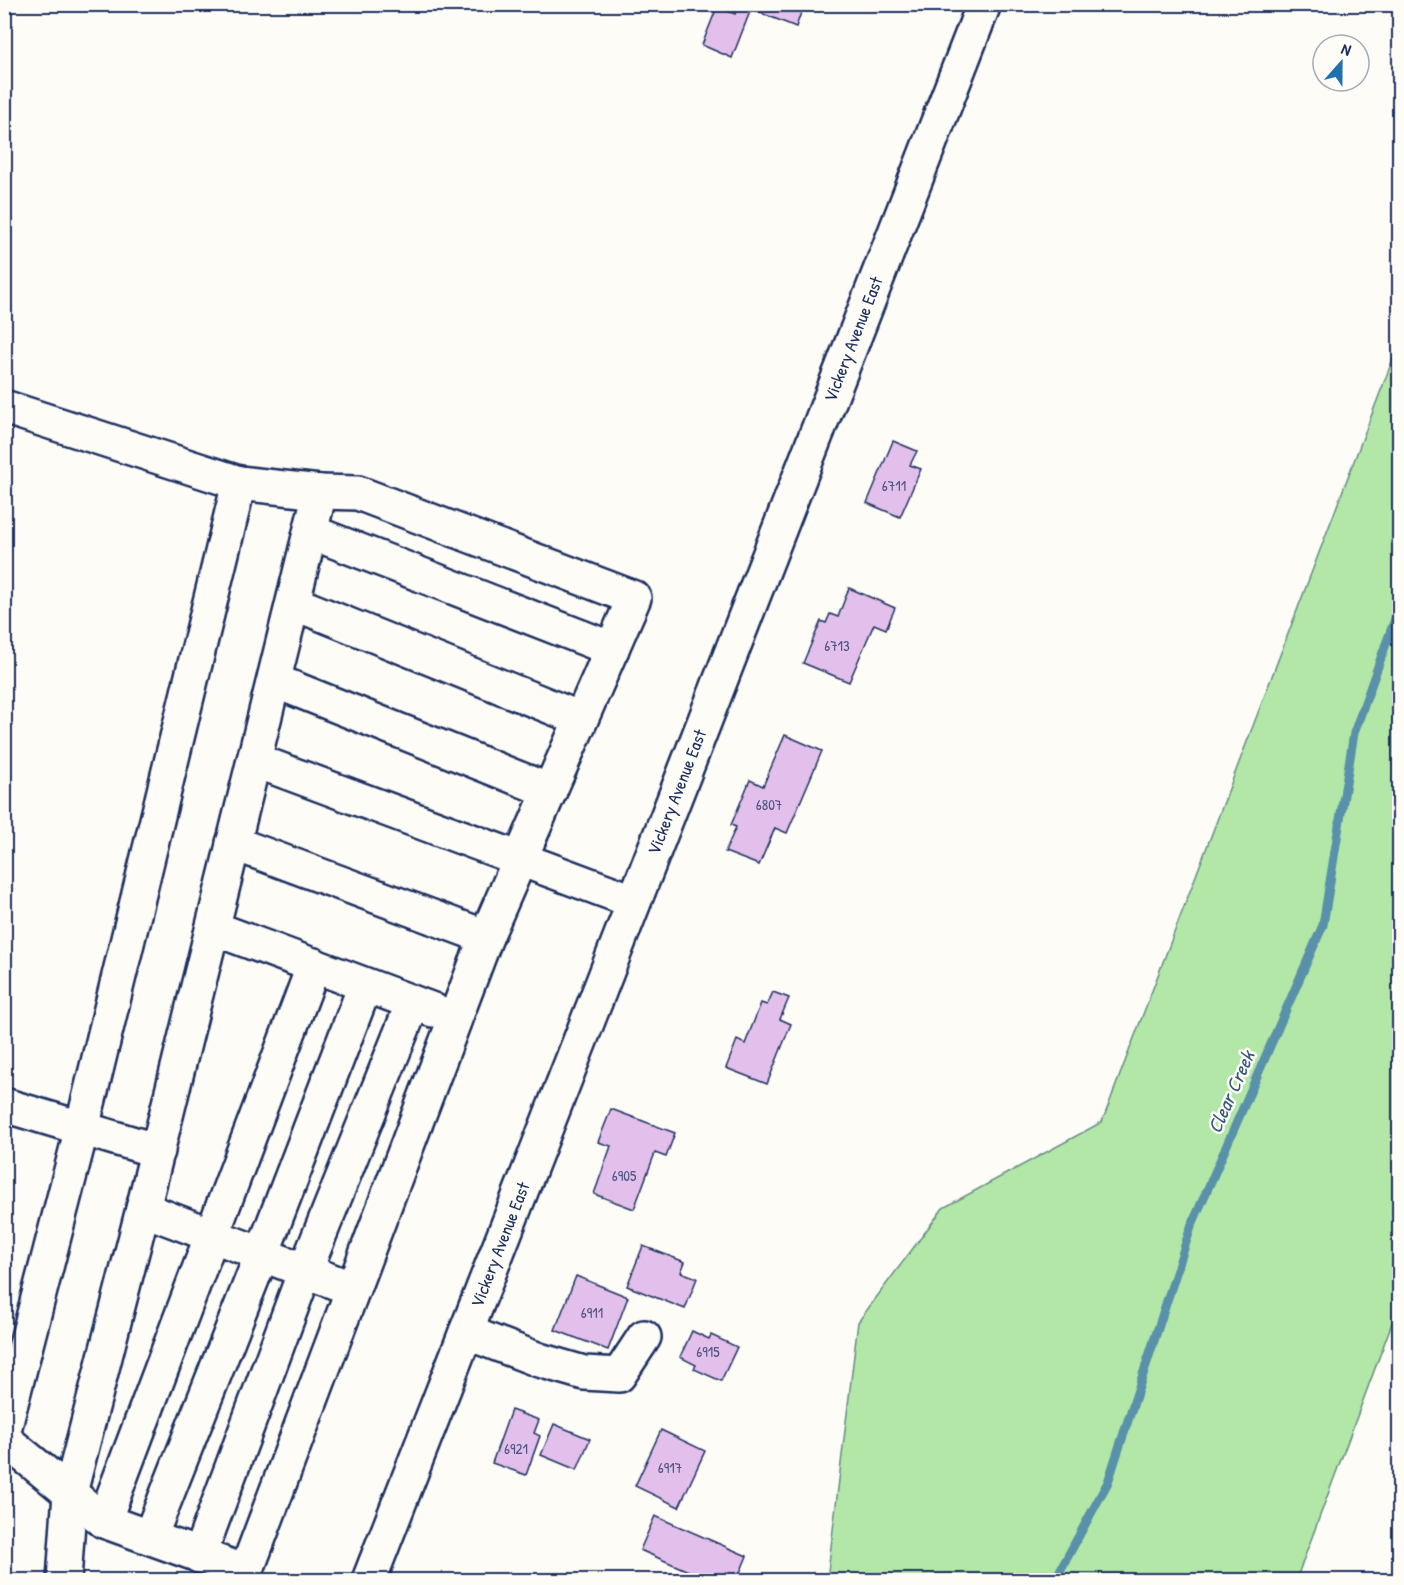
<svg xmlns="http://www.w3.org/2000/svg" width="1404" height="1585" font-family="'Patrick Hand',sans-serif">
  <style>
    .green { fill: #b2e7a8; stroke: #668b83; stroke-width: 1.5 }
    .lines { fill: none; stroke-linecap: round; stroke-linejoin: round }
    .stream { stroke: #5991a9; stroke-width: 9 }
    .building { fill: #e2c0eb; stroke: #1b2f5e; stroke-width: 1.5 }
    .minor-casing { stroke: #1b2f5e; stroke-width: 38 }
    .minor { stroke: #fdfcf7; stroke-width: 33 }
    .labels { text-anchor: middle; stroke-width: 5; stroke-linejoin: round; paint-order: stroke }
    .number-label { font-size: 15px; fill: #4d5381 }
    .street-label { font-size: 18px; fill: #1b2f5e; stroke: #fdfcf7 }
    .water-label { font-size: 20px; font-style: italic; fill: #35587d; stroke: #fdfcf7 }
  </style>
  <rect width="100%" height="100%" fill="#fdfcf7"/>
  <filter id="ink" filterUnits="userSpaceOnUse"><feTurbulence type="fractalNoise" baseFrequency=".0167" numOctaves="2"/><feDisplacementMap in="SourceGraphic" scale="12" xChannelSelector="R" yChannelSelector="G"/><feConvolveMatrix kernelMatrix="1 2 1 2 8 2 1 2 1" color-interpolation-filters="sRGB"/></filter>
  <g filter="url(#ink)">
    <path class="green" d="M1399,343V1304L1296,1580H827L858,1322L943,1208L1102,1122Z"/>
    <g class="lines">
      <path class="stream" d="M1055,1580L1108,1482L1191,1227L1323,925L1354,733L1400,605"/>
    </g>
    <path class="building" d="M738,4H796L803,7L796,27L751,9L732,58L702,45L717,7L735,14Z
      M893,441L917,451L910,465L921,469L900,517L867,503Z
      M849,588L895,608L886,629L874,624L849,682L803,663L821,621L826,623L830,614L838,617Z
      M785,735L822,751L787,833L775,828L759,865L725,852L736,827L731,825L750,780L763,786Z
      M773,992L789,998L780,1019L791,1024L767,1084L726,1068L737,1040L745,1044L761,1003L767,1005Z
      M611,1109L675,1133L666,1157L655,1153L634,1209L594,1194L611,1146L598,1142Z
      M643,1246L685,1262L681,1272L697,1278L685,1309L627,1286Z
      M576,1276L628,1297L608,1350L555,1330Z
      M692,1331L709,1339L711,1335L737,1347L721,1381L694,1369L696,1365L680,1357Z
      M511,1410L539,1420L534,1433L540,1436L526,1475L492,1463Z
      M554,1424L590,1439L577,1470L541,1455Z
      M661,1430L705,1451L679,1507L635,1486Z
      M655,1516L747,1556L737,1580H709L640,1550Z
      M464,1575L477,1580H462Z"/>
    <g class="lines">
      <defs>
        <g id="minor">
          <path d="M4,407L239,483L320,492L254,760"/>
          <path d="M311,532L612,649"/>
          <path d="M294,603L581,719"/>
          <path d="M275,681L550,791"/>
          <path d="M233,843L486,937"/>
          <path d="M213,928L433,1010"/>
          <path d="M4,1105L158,1151"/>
          <path d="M143,1209L353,1289"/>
          <path d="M466,1332L539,1360L584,1373L619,1375L644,1337"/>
          <path d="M4,1430L82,1128L239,483"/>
          <path d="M4,1439L104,1521L246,1572"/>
          <path d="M104,1521L314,965"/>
          <path d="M150,1537L262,1254L365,986"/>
          <path d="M199,1556L305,1271L413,1003"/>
          <path d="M64,1580L70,1493L143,1209L254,760L633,901"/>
          <path d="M243,1580L486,937L634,598L358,493L320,492"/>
          <path id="s1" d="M369,1580C575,1055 779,530 984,4"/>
        </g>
      </defs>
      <use href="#minor" class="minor-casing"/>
      <use href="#minor" class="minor"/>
    </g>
  </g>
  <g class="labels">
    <g class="number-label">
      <text x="894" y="491">6711</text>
      <text x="837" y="651">6713</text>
      <text x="769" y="810">6807</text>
      <text x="624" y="1181">6905</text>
      <text x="592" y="1318">6911</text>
      <text x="708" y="1357">6915</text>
      <text x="516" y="1454">6921</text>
      <text x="670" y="1473">6917</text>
    </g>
    <g class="street-label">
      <text dy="6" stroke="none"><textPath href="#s1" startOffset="1332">Vickery Avenue East</textPath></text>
      <text dy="6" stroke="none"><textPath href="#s1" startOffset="846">Vickery Avenue East</textPath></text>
      <text dy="6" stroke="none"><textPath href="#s1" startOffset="360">Vickery Avenue East</textPath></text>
    </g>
    <g class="water-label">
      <text transform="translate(1231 1092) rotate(-66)" y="7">Clear Creek</text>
    </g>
  </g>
  <rect width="1404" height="1585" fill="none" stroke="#fdfcf7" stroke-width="24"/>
  <rect x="12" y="12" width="1380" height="1561" fill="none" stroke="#1b2f5e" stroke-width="2" filter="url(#ink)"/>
  <g transform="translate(1341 63) rotate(21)"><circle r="28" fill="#fdfcf7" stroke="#a3aaba" stroke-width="1.5"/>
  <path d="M0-4.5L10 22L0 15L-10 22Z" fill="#1f6fb2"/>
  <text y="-9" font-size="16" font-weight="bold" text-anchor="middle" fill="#1b2f5e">N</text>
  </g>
</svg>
